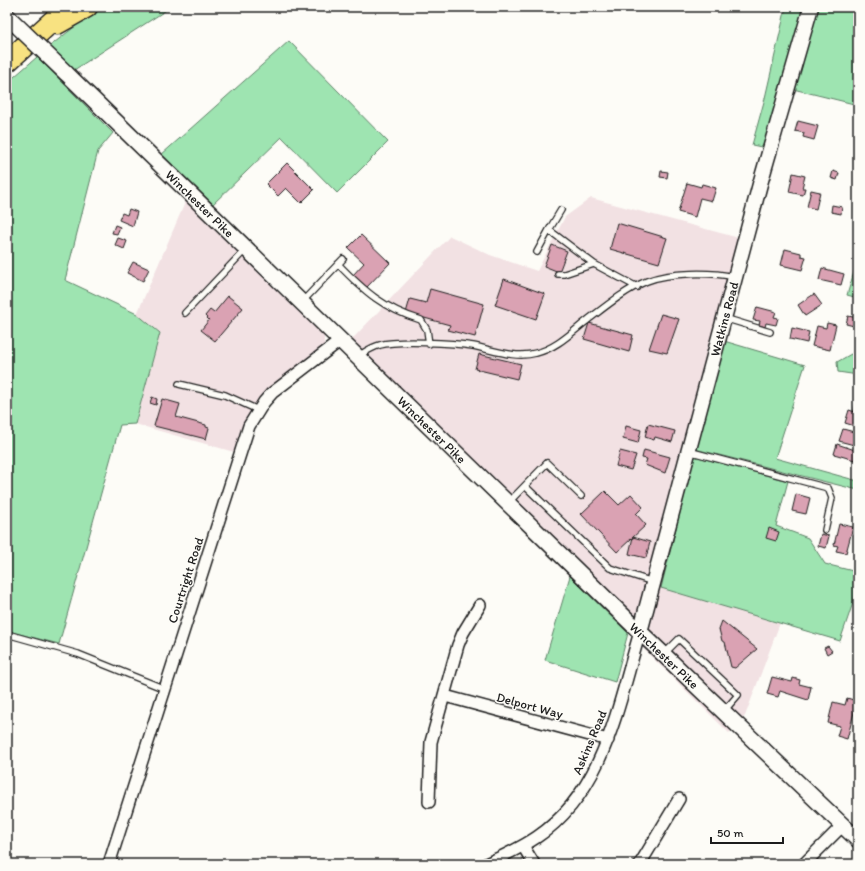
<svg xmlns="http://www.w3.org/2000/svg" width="865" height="871" font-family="Itim,sans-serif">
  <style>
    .built { fill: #f2e1e3 }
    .green { fill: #9ee4b1; stroke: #5d8066 }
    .building { fill: #daa2b3; stroke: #1c1c1c }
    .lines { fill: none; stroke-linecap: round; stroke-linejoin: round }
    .service-casing { stroke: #1c1c1c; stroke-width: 8 }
    .minor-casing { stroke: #1c1c1c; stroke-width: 14 }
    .tertiary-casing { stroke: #1c1c1c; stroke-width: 17 }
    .secondary-casing { stroke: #1c1c1c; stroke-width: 18 }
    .motorway-casing { stroke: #1c1c1c; stroke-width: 23 }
    .service { stroke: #fdfcf7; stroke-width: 5.5 }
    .minor { stroke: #fdfcf7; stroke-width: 11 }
    .tertiary { stroke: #fdfcf7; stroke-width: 14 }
    .secondary { stroke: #fdfcf7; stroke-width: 15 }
    .motorway { stroke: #f8e281; stroke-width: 20 }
    .secondary-bridge-casing { stroke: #1c1c1c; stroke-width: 18; stroke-linecap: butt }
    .secondary-bridge { stroke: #fdfcf7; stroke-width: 15 }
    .labels { text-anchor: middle; stroke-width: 3; stroke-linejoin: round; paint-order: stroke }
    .street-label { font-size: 13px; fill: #1c1c1c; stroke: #fdfcf7 }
  </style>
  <rect width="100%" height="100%" fill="#fdfcf7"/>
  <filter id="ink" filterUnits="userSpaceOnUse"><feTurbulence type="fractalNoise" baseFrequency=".025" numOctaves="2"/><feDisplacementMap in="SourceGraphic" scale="8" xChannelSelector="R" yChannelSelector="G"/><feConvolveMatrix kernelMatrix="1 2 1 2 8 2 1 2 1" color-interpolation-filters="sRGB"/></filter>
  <g filter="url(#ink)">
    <path class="built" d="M187,198L324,334V346L266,390L246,418L234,452L135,424L160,333L137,314Z
      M591,198L750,241L694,456L662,588L780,623L745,716L729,733L341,351L450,236L490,255L537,271L565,217Z"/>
    <path class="green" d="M100,7H171L74,70L50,46Z
      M786,7H805L781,85L766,148L752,145L765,98Z
      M817,7H858V105L793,89Z
      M289,41L388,142L337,193L282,137L211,206L161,155Z
      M37,57L113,133L98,151L65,280L137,314L160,333L135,424L120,425L59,644L7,631V83Z
      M858,259V298L847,295Z
      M724,341L805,365L775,458L858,481V490L695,449Z
      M851,354L858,355V375L838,372L837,362Z
      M694,456L788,481L776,526L808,538L825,564L857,572L858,569V588L840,641L661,588Z
      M570,576L628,633L615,682L545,660Z"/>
    <path class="building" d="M798,121L818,126L814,140L803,137L804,133L795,131Z
      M287,163L314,190L301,203L286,188L278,196L266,184Z
      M661,171L668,172L667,178L660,177Z
      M833,171L839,173L837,180L831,178Z
      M793,173L805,176L802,188H805L803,195L789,192Z
      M687,183L701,187L702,184L716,188L712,201L700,198L695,217L678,212Z
      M811,190L820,192L816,209L807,207Z
      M832,205L842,207L841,214L831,212Z
      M129,209L137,212L133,226L119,220L122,213L127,215Z
      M617,223L667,238L659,263L610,249Z
      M115,225L120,227L117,234L112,233Z
      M361,235L390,263L366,288L353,275L364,263L348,248Z
      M118,238L127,241L124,249L115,245Z
      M552,245L567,251L559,272L544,266Z
      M785,249L801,253V256L806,257L802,270L781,265Z
      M133,262L149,269L143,281L127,273Z
      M822,268L844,274L841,285L819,280Z
      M504,279L545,294L536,319L495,305Z
      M430,289L484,304L475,337L448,330L450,325L406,313L410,299L426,303Z
      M814,294L822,305L805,316L798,305Z
      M228,296L243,308L215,341L201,330L209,320L205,316L210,310L214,313Z
      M757,307L776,312L774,317L778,318L776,325L766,323L765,327L759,325L760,321L753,320Z
      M661,314L679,319L667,353L649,349Z
      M848,316L858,318V327L846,324Z
      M589,323L633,335L629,352L584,339Z
      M827,323L836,325L830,350L812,346L817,326L826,328Z
      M792,328L809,332L807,343L790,339Z
      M479,354L521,364L517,379L475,369Z
      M152,397L157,399L156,405L150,403Z
      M162,399L180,404L176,417L206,425V427L209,428L206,439L154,426Z
      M856,402H858V412L854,411Z
      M849,410L858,413V427L845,423Z
      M648,424L675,431L672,442L655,437L654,440L645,437Z
      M626,426L641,430L638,443L623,439Z
      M843,429L858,433V446L839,441Z
      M837,444L858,451V461L834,454Z
      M644,450L670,457L665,473L645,465L647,459L642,458Z
      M620,451L636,455L631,470L616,466Z
      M605,491L619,505L631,494L643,507L636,514L646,525L617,552L581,514Z
      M796,494L810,498L806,514L792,511Z
      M839,524L853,527L846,553L836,551L838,546L834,545Z
      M769,528L779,532L776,541L766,538Z
      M821,534L829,536L826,548L818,546Z
      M633,537L650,542L646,558L629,554Z
      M722,621L757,649L735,668L731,667L725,642L722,641L719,629Z
      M828,646L832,651L827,654L824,648Z
      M772,677L792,682L793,678L800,680L799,684L811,687L808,700L780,691L778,697L767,694Z
      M847,698L857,701L847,739L837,736L840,726L828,723L833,702L845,705Z"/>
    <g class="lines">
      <defs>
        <path id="service" d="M549,230L561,210
          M537,252L549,230L594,264
          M338,264C364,291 384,309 421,320L427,330L429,344
          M558,274H564L594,264L637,287
          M302,302L343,259
          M185,313L245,250
          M724,318L770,332
          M358,356C365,352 372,347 380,345C397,340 454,343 473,346C493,350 516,359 536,353C557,348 572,332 589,319C606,306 627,289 647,281C670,272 711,272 734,277
          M179,384L225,395L258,410
          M688,451L828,488L832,498L825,530
          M525,486L610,568L653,582
          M508,503L547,463L581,496
          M7,634L78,654L165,689
          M664,654L679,639L738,695L724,711"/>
        <path id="minor" d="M445,696L608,740
          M429,802L431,742L458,645L463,633L480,605
          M523,846L534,864
          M109,864L249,426L264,402L272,393L341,340
          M486,864C503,856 521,848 537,837C605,791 618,704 640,632
          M640,864L679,799
          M804,864L842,826"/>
        <g id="tertiary">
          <path id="s1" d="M640,632L760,184L811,7"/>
        </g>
        <g id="secondary">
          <path id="s2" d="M66,73L640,632L858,840"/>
        </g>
        <path id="motorway" d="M57,24L87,7
          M7,62L68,7"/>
      </defs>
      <use href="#service" class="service-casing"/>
      <use href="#minor" class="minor-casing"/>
      <use href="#tertiary" class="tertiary-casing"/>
      <use href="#secondary" class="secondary-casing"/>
      <use href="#motorway" class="motorway-casing"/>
      <use href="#service" class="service"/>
      <use href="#minor" class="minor"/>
      <use href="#tertiary" class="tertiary"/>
      <use href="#secondary" class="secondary"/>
      <use href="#motorway" class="motorway"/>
      <defs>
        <path id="secondary-bridge" d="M7,16L66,73"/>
      </defs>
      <use href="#secondary-bridge" class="secondary-bridge-casing"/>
      <use href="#secondary-bridge" class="secondary-bridge"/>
    </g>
  </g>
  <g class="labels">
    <g class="street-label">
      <text dy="5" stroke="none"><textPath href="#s2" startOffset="187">Winchester Pike</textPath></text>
      <text dy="5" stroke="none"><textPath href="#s1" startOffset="324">Watkins Road</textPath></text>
      <text dy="5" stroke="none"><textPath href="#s2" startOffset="511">Winchester Pike</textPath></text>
      <text transform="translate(185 580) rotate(-72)" y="5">Courtright Road</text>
      <text dy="5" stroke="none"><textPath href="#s2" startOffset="835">Winchester Pike</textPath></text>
      <text transform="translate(530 705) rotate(15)" y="5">Delport Way</text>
      <text transform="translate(589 742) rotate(-67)" y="5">Askins Road</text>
    </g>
  </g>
  <rect width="865" height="871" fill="none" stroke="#fdfcf7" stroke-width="24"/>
  <rect x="12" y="12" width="841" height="847" fill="none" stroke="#1c1c1c" stroke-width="1.5" filter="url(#ink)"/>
  <path d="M711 837v6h72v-6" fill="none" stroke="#1c1c1c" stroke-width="2"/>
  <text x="717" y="837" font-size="12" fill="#1c1c1c" stroke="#fdfcf7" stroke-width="3" paint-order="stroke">50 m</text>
</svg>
